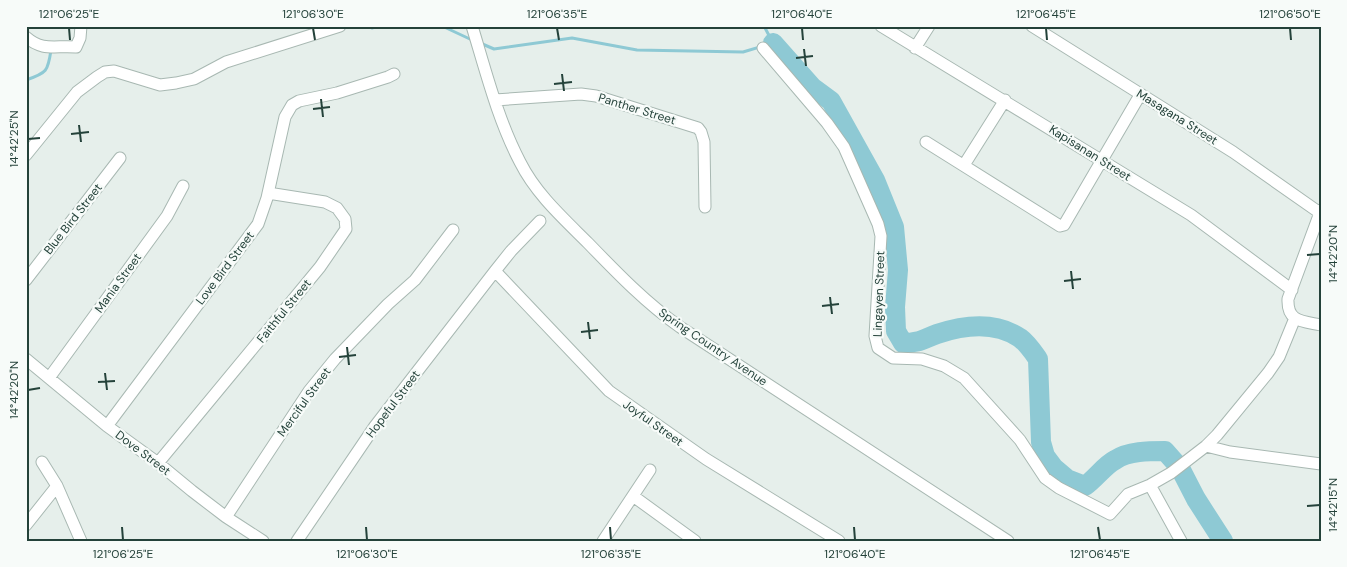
<svg xmlns="http://www.w3.org/2000/svg" width="1347" height="567" font-family="'DM Sans',sans-serif">
  <style>
    .lines { fill: none; stroke-linecap: round; stroke-linejoin: round }
    .stream { stroke: #8ec9d4; stroke-width: 3 }
    .river { stroke: #8ec9d4; stroke-width: 20 }
    .minor-casing { stroke: #a8b8b2; stroke-width: 13 }
    .minor { stroke: #fff; stroke-width: 11 }
    .ticks { fill: none; stroke: #24423a; stroke-width: 2 }
    .labels { text-anchor: middle; stroke-width: 4.5; stroke-linejoin: round; paint-order: stroke }
    .street-label { font-size: 12px; fill: #24423a; stroke: #f7fbf9 }
    .neatline { fill: none; stroke: #24423a; stroke-width: 2 }
    .ticks-label { font-size: 12px; text-anchor: middle; fill: #24423a }
  </style>
  <rect width="100%" height="100%" fill="#e6efeb"/>
  <g class="lines">
    <path class="stream" d="M369,26L372,28L378,26
      M442,26L472,40
      M480,43L494,49L572,38L637,50L743,52L773,43L764,26
      M26,80C47,73 48,71 51,50"/>
    <path class="river" d="M773,43L812,87L831,101L875,180L894,227L898,270L895,307L896,331L903,343C919,343 923,339 937,334C964,325 995,321 1020,338C1027,343 1033,352 1038,359L1041,442L1045,456L1054,468L1067,479L1085,486C1096,478 1105,465 1115,460C1128,451 1149,451 1165,451L1180,468L1196,499L1223,541"/>
    <defs>
      <path id="minor" d="M472,26C486,72 498,120 520,162C536,194 563,218 588,243C617,273 646,303 680,327L1008,541
        M881,26L1191,215L1292,290
        M1032,26L1233,152L1320,213
        M26,37C43,52 56,45 76,47L80,38L81,26
        M763,48L827,123L844,147L878,224L881,236L875,336L878,348L893,358L922,359L944,366L964,378L1020,440L1045,478L1059,488L1110,514L1128,494L1150,485L1171,473L1206,446L1217,435L1268,373L1279,357L1295,318
        M915,48L929,26
        M495,100L581,94L596,96L698,128L701,132L704,142L705,207
        M926,142L1060,226L1064,225L1140,95
        M26,155L77,92L97,77L105,72L114,71L160,85L176,83L194,79L226,62L340,26
        M964,165L1005,100
        M1321,210L1288,299C1287,322 1302,321 1321,325
        M495,271L609,391L706,459L839,541
        M26,280L120,158
        M26,359L107,426L158,463L192,491L226,517L263,541
        M49,378L167,216L183,186
        M107,426L258,224L267,198L285,117L292,105L299,101L337,93L388,77L394,74
        M1206,446L1230,452L1321,464
        M42,462L57,486L81,541
        M158,463L320,267L346,229L345,219L337,208L325,202L268,193
        M1150,485L1181,541
        M633,496L695,541
        M226,517L309,391L335,359L388,304L415,280L453,230
        M26,525L57,486
        M297,541L375,426L495,271L511,251L540,221
        M603,541L650,470"/>
    </defs>
    <use href="#minor" class="minor-casing"/>
    <use href="#minor" class="minor"/>
  </g>
  <path class="ticks" d="M69,28L70,40M313,28L315,40M557,28L559,40M802,28L803,40M1046,28L1047,40M1290,28L1291,40M804,49L806,66M796,58L813,56M562,74L564,91M554,84L572,82M321,99L323,117M313,109L330,107M79,125L81,142M71,134L89,132M28,139L40,138M1307,255L1320,254M1071,271L1073,289M1064,281L1081,279M830,297L832,314M822,306L839,304M588,322L590,339M581,332L598,330M347,347L349,365M339,357L356,355M105,373L107,390M98,382L115,381M28,390L40,388M1307,506L1320,505M122,527L123,540M366,527L367,540M610,527L611,540M854,527L855,540M1098,527L1100,540"/>
  <g class="labels">
    <g class="street-label">
      <text transform="translate(637 109) rotate(17)" y="4">Panther Street</text>
      <text transform="translate(1177 117) rotate(32)" y="4">Masagana Street</text>
      <text transform="translate(1090 153) rotate(32)" y="4">Kapisanan Street</text>
      <text transform="translate(73 219) rotate(-52)" y="4">Blue Bird Street</text>
      <text transform="translate(225 268) rotate(-53)" y="4">Love Bird Street</text>
      <text transform="translate(118 283) rotate(-54)" y="4">Mania Street</text>
      <text transform="translate(879 294) rotate(-88)" y="4">Lingayen Street</text>
      <text transform="translate(284 311) rotate(-51)" y="4">Faithful Street</text>
      <text transform="translate(713 347) rotate(34)" y="4">Spring Country Avenue</text>
      <text transform="translate(304 402) rotate(-54)" y="4">Merciful Street</text>
      <text transform="translate(393 404) rotate(-53)" y="4">Hopeful Street</text>
      <text transform="translate(653 423) rotate(35)" y="4">Joyful Street</text>
      <text transform="translate(143 453) rotate(37)" y="4">Dove Street</text>
    </g>
  </g>
  <rect width="1347" height="567" fill="none" stroke="#f7fbf9" stroke-width="55"/>
  <rect x="28" y="28" width="1292" height="512" class="neatline"/>
  <g class="ticks-label">
    <text x="69" y="18">121°06'25"E</text>
    <text x="313" y="18">121°06'30"E</text>
    <text x="557" y="18">121°06'35"E</text>
    <text x="802" y="18">121°06'40"E</text>
    <text x="1046" y="18">121°06'45"E</text>
    <text x="1290" y="18">121°06'50"E</text>
    <text transform="translate(14 139) rotate(-90)" y="4">14°42'25"N</text>
    <text transform="translate(1333 254) rotate(-90)" y="4">14°42'20"N</text>
    <text transform="translate(14 390) rotate(-90)" y="4">14°42'20"N</text>
    <text transform="translate(1333 505) rotate(-90)" y="4">14°42'15"N</text>
    <text x="123" y="558">121°06'25"E</text>
    <text x="367" y="558">121°06'30"E</text>
    <text x="611" y="558">121°06'35"E</text>
    <text x="855" y="558">121°06'40"E</text>
    <text x="1100" y="558">121°06'45"E</text>
  </g>
</svg>
